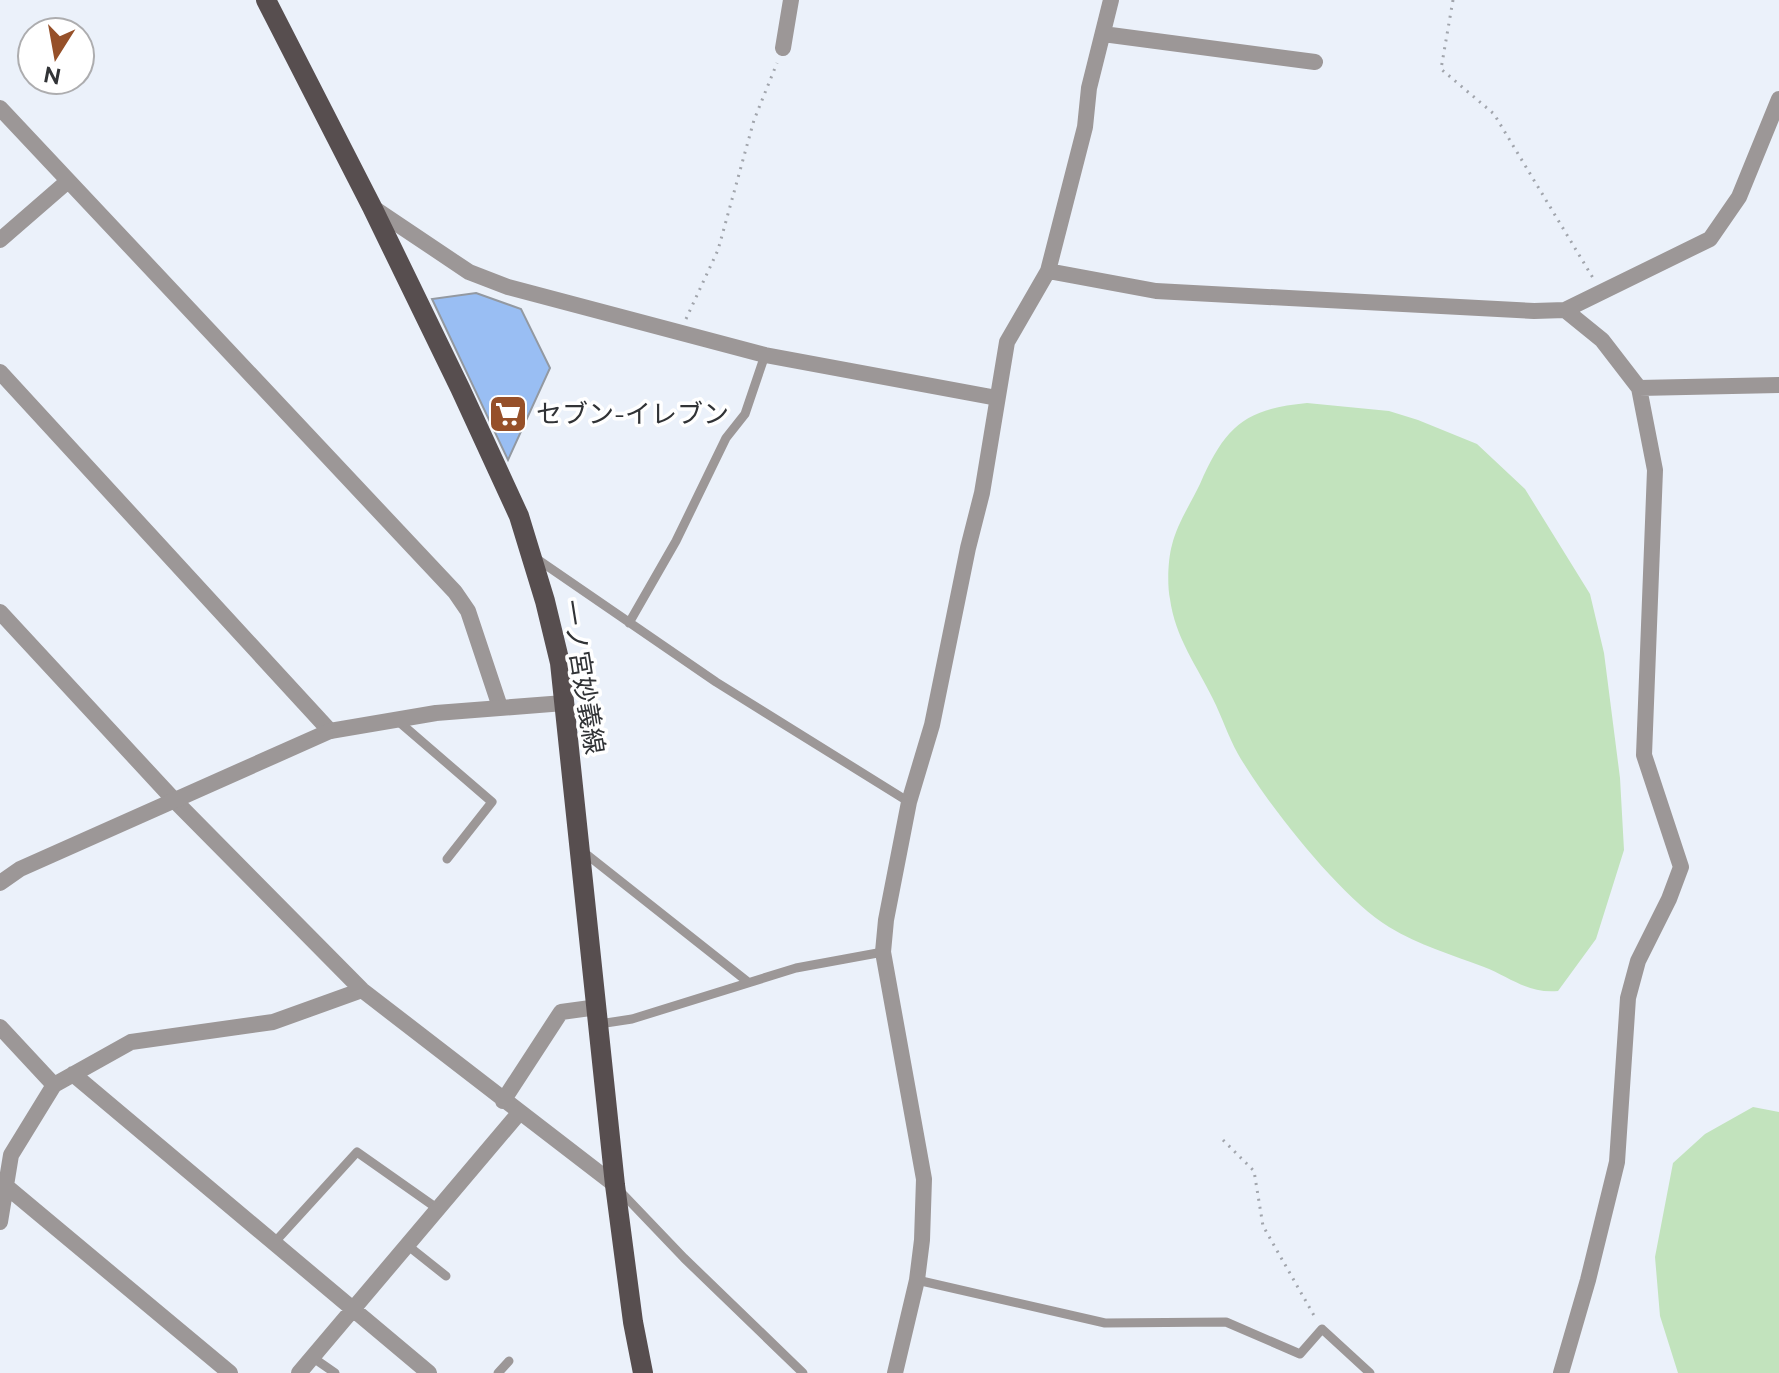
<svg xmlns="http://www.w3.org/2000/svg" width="1779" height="1373" font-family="Raleway,'Noto Sans JP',sans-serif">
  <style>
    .green { fill: #c2e3bd }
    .building { fill: #99bef3; stroke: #9399a1; stroke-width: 2 }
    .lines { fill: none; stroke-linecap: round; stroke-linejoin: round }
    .path { stroke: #a1a5ac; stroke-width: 3; stroke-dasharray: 2 6; stroke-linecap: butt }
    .service { stroke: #9c9797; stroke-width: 9 }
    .minor { stroke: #9c9797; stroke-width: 16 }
    .tertiary { stroke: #9c9797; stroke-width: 16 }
    .primary { stroke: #574e4f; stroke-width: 20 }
    .labels { text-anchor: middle; stroke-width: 7; stroke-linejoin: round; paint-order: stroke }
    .poi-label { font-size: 26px; fill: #313336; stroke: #fff; text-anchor: start }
    .street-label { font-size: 26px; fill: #313336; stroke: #fff }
  </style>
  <rect width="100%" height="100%" fill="#ebf1fa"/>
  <path class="green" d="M1307,403L1389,411L1418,420L1477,444L1525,489L1590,594L1604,653L1620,778L1624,850L1596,939L1558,991C1528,994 1510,977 1484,967C1452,955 1419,945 1389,927C1341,898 1267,804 1238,754C1228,736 1222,717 1213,699C1197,666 1175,637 1170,599C1167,585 1168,559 1172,545C1177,524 1191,503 1200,484C1225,427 1244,409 1307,403Z
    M1753,1107L1779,1112V1373H1678L1660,1316L1655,1257L1673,1163L1705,1134Z"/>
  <path class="building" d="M476,293L521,309L550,368L508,460L432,299Z"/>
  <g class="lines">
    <path class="path" d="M1453,0L1441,69L1494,114L1593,278
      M686,319L718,250L754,120L777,63
      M1223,1140L1254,1171L1263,1226L1316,1319"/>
    <path class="service" d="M537,559L716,682L909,802
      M629,623L676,541L726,438L745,414L765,355
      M398,721L492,802L447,859
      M581,850L748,982
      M599,1024L632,1019L796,968L883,952
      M618,1189L684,1258L803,1373
      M274,1243L357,1152L438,1209
      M407,1245L446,1276
      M917,1280L1105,1323L1226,1322L1300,1354L1322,1329L1370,1373
      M312,1357L335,1373
      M498,1373L509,1361"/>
    <path class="minor" d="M1103,34L1315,62
      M783,48L791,0
      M0,108L455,592L468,611L500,707
      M372,207L469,272L508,287L765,355L997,398
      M0,240L68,181
      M1048,271L1156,291L1534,311L1565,310L1710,239L1739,197L1779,99
      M1565,310L1602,340L1639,388L1779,385
      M0,372L330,731
      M0,612L175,801L362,990L615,1185
      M0,1027L54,1085
      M73,1074L429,1373
      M503,1101L561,1012L598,1007
      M7,1187L230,1373
      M0,1222L11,1155L54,1085L131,1042L273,1022L362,990
      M299,1373L519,1113
      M895,1373L917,1280L922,1240L924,1179L883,952L886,920L909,802L932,725L968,548L982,493L1007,342L1048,271L1085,127L1089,88L1111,0
      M1561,1373L1588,1280L1617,1162L1628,998L1638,961L1669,899L1681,867L1644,755L1655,470L1639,388"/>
    <path class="tertiary" d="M0,883L20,869L330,731L436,713L564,703"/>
    <path class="primary" d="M266,0L372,207L460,388L519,516L545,601L560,663L615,1185L633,1322L643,1373"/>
  </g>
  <defs>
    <symbol id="supermarket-square" viewBox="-11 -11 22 22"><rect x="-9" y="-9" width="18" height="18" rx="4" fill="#965029" stroke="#fff"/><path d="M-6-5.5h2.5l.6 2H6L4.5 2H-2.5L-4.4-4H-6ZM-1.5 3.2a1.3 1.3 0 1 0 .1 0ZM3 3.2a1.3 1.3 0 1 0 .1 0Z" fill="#fff"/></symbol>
  </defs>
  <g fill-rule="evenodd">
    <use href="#supermarket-square" x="486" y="392" width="44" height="44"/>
  </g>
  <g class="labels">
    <g class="poi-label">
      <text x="536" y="423">セブン-イレブン</text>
    </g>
    <g class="street-label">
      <text transform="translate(583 677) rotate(81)" y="9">一ノ宮妙義線</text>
    </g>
  </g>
  <g transform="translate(56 56) rotate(191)"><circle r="38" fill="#ffffff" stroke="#adadaf" stroke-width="2"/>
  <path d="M0-6L14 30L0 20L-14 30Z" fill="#965029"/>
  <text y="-12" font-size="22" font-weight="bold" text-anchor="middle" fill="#313336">N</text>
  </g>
</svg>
